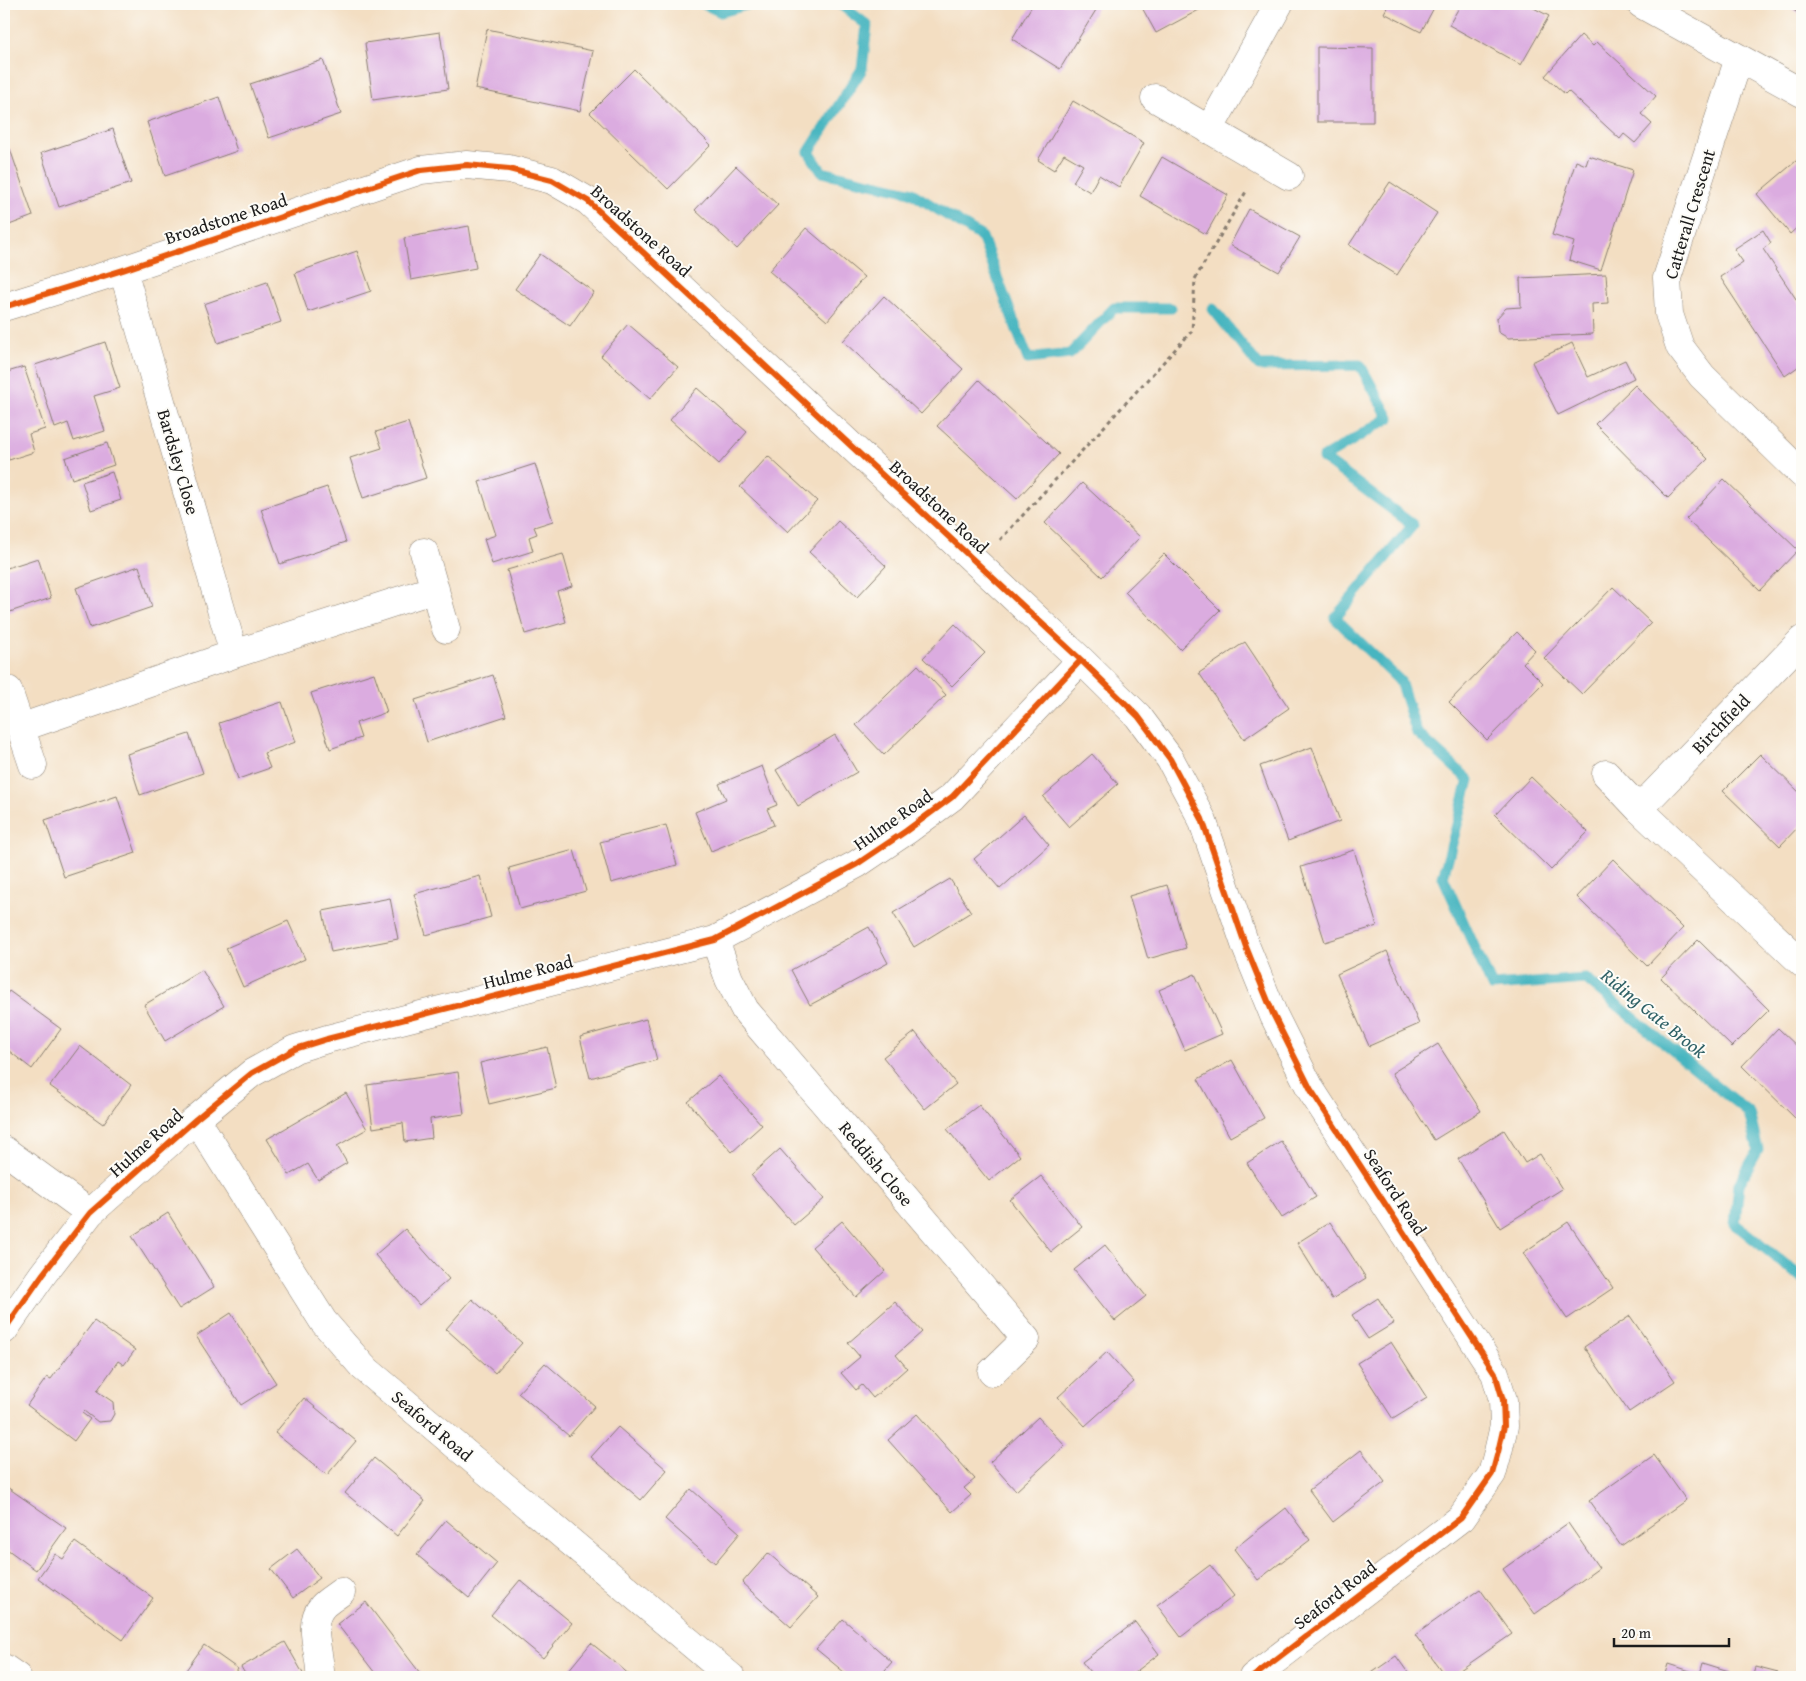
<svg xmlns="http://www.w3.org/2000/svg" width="1806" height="1681" font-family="'Gentium Book Plus',serif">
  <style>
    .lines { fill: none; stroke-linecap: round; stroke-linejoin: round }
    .stream { stroke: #47b5c0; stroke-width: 11 }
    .building { fill: #dbace0 }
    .minor-casing { stroke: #887d6f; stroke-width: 29 }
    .path { stroke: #887d6f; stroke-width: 3; stroke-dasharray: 4 4; stroke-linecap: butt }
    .minor { stroke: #fff; stroke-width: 28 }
    .cycleway-casing { stroke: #fdfcf7; stroke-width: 9 }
    .cycleway { stroke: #e8590c; stroke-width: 6 }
    .labels { text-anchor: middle; stroke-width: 4; stroke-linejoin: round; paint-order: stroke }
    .street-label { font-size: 18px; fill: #1c1c1c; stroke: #fdfcf7 }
    .water-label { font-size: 19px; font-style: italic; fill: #2f6166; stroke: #fdfcf7 }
  </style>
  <rect width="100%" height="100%" fill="#fdfcf7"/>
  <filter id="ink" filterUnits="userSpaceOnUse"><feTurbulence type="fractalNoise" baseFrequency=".02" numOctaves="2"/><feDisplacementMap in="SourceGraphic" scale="10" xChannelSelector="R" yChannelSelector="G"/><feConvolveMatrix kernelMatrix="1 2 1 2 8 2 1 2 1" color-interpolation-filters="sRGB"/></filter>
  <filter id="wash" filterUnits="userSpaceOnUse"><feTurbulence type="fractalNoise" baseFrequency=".0096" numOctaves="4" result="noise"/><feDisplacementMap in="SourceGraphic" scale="20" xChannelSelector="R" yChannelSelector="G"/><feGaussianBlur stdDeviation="1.12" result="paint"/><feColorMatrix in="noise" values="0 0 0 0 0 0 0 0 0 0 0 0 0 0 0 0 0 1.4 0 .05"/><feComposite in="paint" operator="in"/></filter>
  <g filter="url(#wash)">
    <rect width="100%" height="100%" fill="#f3dec2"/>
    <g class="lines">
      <path class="stream" d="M704,4L721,12L750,4
        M840,4L867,25L862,69L809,152L822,172L910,192L982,237L1028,359L1070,354L1114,308H1171
        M1213,309L1259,366L1360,365L1389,418L1323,458L1413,525L1335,618L1400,681L1417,733L1469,780L1443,877L1492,986L1586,979L1749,1113L1758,1150L1739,1184L1735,1224L1802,1278"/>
    </g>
    <g id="blocks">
      <path class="building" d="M1033,4H1096L1099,5L1060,69L1012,39Z
        M1140,4H1210L1156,33Z
        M1389,4H1436L1421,32L1384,13Z
        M1461,4H1526L1549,16L1521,65L1449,25Z
        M1785,4H1802V16Z
        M487,29L593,51L580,111L475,89Z
        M440,32L448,89L373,100L365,43Z
        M1581,35L1593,46L1597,42L1656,96L1641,114L1652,124L1635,143L1624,134L1620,139L1568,91L1565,94L1545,76Z
        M1317,47L1373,48V122H1317Z
        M323,60L341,114L269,138L250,84Z
        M634,69L711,145L668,189L590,113Z
        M219,97L237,151L165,176L147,122Z
        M1073,101L1144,143L1119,187L1099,175L1090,192L1073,182L1083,165L1064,154L1054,170L1038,160Z
        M113,129L131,183L59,207L41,153Z
        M10,149L33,216L4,227V151Z
        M1589,156L1633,170L1601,270L1569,260L1574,242L1552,235L1576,161L1586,165Z
        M1802,156V223L1790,234L1757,194Z
        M1162,157L1228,195L1206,234L1140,196Z
        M736,166L778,205L737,249L695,210Z
        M1390,182L1437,213L1397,275L1349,245Z
        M1249,209L1300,237L1279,272L1230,245Z
        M469,226L476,268L411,280L404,238Z
        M806,228L864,277L827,321L769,271Z
        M1763,230L1771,243L1763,249L1802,308V364L1785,376L1720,277L1743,262L1734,249Z
        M357,251L371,291L308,312L295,273Z
        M540,254L594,292L570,326L515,289Z
        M1606,274L1608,303L1592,304L1593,334L1508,338L1498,332L1497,318L1506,308L1521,307L1520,278Z
        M267,282L281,322L218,343L204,304Z
        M884,296L963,369L921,414L843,341Z
        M628,324L678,367L650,399L601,356Z
        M105,342L120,388L94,396L105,431L74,441L68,423L55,428L35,365Z
        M1572,343L1588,377L1625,360L1634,378L1558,415L1532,362Z
        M24,367L45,429L29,434L34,452L9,460L4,444V373Z
        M979,380L1059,454L1017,499L937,426Z
        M1635,385L1708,459L1668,498L1595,424Z
        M697,388L747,432L719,464L670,420Z
        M408,422L426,478L363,498L350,458L382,448L376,432Z
        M107,443L114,465L72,479L65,458Z
        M768,456L817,501L788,532L740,487Z
        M535,464L553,521L534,527L537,534L529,537L533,551L492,564L484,539L496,535L479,482Z
        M112,472L121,500L91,510L82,482Z
        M1724,479L1798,550L1760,590L1686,519Z
        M1082,483L1140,537L1102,577L1045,523Z
        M327,487L346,542L280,564L261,509Z
        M838,521L886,566L857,597L809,552Z
        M563,554L572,586L557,591L566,622L525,634L507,570Z
        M1164,554L1220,610L1180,649L1125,592Z
        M38,558L51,598L4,614V569Z
        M139,566L152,607L90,628L76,588Z
        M1613,587L1651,623L1582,694L1544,658Z
        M955,624L985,653L952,686L923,658Z
        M1517,632L1535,650L1523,663L1543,683L1487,740L1449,702Z
        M1245,642L1289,708L1244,739L1199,673Z
        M918,665L946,695L884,755L856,725Z
        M374,673L387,712L356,723L361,738L330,749L311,693Z
        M493,675L506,716L427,742L415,700Z
        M282,702L296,742L264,753L270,768L238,779L219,723Z
        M189,734L203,773L140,795L127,754Z
        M835,735L857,772L798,806L776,770Z
        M1312,747L1340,821L1288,841L1260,766Z
        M1092,754L1118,784L1069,827L1043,797Z
        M1760,754L1802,795V823L1780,846L1723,791Z
        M762,766L777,805L767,809L774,825L711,851L695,812L726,799L719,784Z
        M1531,777L1588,832L1551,870L1495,815Z
        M117,796L136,853L64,877L45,820Z
        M1024,815L1049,845L1000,889L974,859Z
        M666,825L677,865L611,883L600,842Z
        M574,850L586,891L520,909L509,868Z
        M1354,850L1377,926L1325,942L1301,867Z
        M1613,859L1683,928L1647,966L1577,897Z
        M480,876L491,917L426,935L414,894Z
        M950,879L971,912L914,947L893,913Z
        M1167,885L1186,948L1148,959L1129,896Z
        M390,898L398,939L331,952L323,911Z
        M288,921L305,959L243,987L226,948Z
        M869,927L888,963L810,1005L791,970Z
        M1698,940L1769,1010L1732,1047L1661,978Z
        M1387,951L1419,1024L1369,1046L1337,974Z
        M202,970L224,1006L165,1041L144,1005Z
        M1195,974L1222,1034L1185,1050L1159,990Z
        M9,991L61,1029L32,1069L4,1047V998Z
        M646,1019L657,1060L590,1078L580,1037Z
        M1778,1028L1802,1051V1116L1798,1121L1742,1066Z
        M915,1032L956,1084L925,1109L883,1057Z
        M1438,1044L1481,1111L1434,1140L1392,1073Z
        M80,1046L131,1085L103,1124L50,1086Z
        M547,1047L556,1088L489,1104L480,1063Z
        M1232,1060L1264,1118L1230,1137L1198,1079Z
        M458,1072L464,1114L430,1119L432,1138L405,1142L403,1123L373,1128L367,1085Z
        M718,1076L762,1125L732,1152L688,1102Z
        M346,1093L367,1129L337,1146L347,1163L318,1180L308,1164L289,1175L267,1139Z
        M979,1105L1020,1156L989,1181L947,1129Z
        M1504,1130L1525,1163L1540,1154L1562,1189L1500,1228L1458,1159Z
        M1281,1141L1316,1197L1282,1218L1247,1163Z
        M780,1149L824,1199L794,1225L751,1175Z
        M1041,1176L1082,1227L1051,1252L1010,1200Z
        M168,1213L214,1287L179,1309L132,1236Z
        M842,1221L885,1271L856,1297L812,1247Z
        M1330,1222L1366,1278L1332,1299L1297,1243Z
        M1568,1222L1613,1288L1567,1319L1523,1253Z
        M405,1229L449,1279L419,1305L375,1255Z
        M1105,1245L1146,1296L1115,1321L1074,1270Z
        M1378,1298L1394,1323L1368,1339L1352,1315Z
        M472,1299L522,1343L495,1373L446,1329Z
        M895,1302L922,1332L896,1355L907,1368L873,1398L862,1385L856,1390L841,1373L860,1357L848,1343Z
        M231,1313L276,1383L241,1405L196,1336Z
        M1630,1316L1675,1381L1629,1412L1584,1347Z
        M94,1321L135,1350L124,1365L118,1361L97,1391L113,1402L114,1414L110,1421L98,1422L84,1411L82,1413L90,1419L74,1441L27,1405L47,1377L51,1379Z
        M1391,1342L1427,1398L1393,1419L1357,1363Z
        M1107,1352L1134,1382L1085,1426L1058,1397Z
        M545,1363L595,1406L569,1436L518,1393Z
        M304,1398L356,1441L327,1475L275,1433Z
        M917,1414L975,1479L964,1488L971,1495L952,1512L888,1440Z
        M1038,1417L1065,1446L1016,1491L990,1462Z
        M618,1427L667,1470L641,1500L591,1457Z
        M1361,1450L1385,1482L1333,1522L1309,1490Z
        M1654,1455L1686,1500L1621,1546L1589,1501Z
        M374,1458L425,1501L397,1536L345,1493Z
        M4,1485L66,1528L36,1570L4,1547Z
        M691,1489L740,1533L715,1563L665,1519Z
        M1286,1508L1310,1540L1258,1580L1234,1549Z
        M446,1520L497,1563L469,1598L417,1555Z
        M1568,1523L1599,1568L1535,1614L1503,1569Z
        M75,1542L153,1598L123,1640L38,1578L55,1554L63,1559Z
        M297,1549L320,1578L293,1598L271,1569Z
        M768,1553L818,1597L791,1627L742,1583Z
        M1210,1565L1234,1596L1181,1637L1157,1605Z
        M520,1580L572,1623L543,1658L491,1615Z
        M1480,1589L1512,1634L1450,1677H1446L1415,1635Z
        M366,1602L423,1677H370L375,1673L337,1624Z
        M843,1619L892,1662L879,1677H850L816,1649Z
        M1135,1622L1159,1654L1129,1677H1094L1082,1662Z
        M285,1642L305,1677H247L241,1667Z
        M591,1643L617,1664L632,1677H563Z
        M204,1645L238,1669L233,1677H181Z
        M1396,1656L1411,1677H1366Z
        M1703,1663L1732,1672L1731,1677H1664L1668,1664L1700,1674Z
        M1755,1667L1778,1673L1777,1677H1752Z"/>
    </g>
  </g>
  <g filter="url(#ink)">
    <use href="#blocks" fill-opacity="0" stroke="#887d6f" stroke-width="1"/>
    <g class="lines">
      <defs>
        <path id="minor" d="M1641,4L1802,93
          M1739,58L1667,278L1669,314L1680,347L1702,376L1802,474
          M1155,98L1289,176
          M1209,130L1279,4
          M123,270L234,654
          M4,307L123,270L421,170L467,165L509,169L552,180L588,201L1081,660L1138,716L1170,759L1202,819L1246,947L1274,1016L1311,1090L1495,1373L1503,1400L1504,1426L1498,1452L1492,1474L1461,1518L1253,1677
          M424,552L446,629
          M8,690L33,765
          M20,728L234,654L435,589
          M1606,774L1639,809L1802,963
          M1639,809L1802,640
          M715,940L729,979L745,1010L1026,1339L992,1372
          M196,1119L323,1321L363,1367L731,1677
          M4,1150L90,1213
          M4,1330L43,1274L90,1213L196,1119L252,1073L295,1049L327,1039L715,940L857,864L906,831L952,797L1081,660
          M4,1668L17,1677
          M320,1677C322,1656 306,1625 322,1607C327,1601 335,1597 341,1592"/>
      </defs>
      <use href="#minor" class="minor-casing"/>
      <path class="path" d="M1000,540L1192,331L1195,279L1247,190"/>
      <use href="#minor" class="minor"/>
      <defs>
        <path id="cycleway" d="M4,307L123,270L421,170L467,165L509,169L552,180L588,201L1081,660L1138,716L1170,759L1202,819L1246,947L1274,1016L1311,1090L1495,1373L1503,1400L1504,1426L1498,1452L1492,1474L1461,1518L1253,1677
          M4,1330L43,1274L90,1213L196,1119L252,1073L295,1049L327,1039L715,940L857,864L906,831L952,797L1081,660"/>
      </defs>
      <use href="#cycleway" class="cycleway-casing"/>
      <use href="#cycleway" class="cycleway"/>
    </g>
  </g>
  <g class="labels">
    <g class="street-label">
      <text transform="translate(1690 214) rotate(-73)" y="6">Catterall Crescent</text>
      <text transform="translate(226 219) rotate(-18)" y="6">Broadstone Road</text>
      <text transform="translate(641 231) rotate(42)" y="6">Broadstone Road</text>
      <text transform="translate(178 462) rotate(74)" y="6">Bardsley Close</text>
      <text transform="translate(939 507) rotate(43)" y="6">Broadstone Road</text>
      <text transform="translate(1721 724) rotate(-46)" y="6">Birchfield</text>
      <text transform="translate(893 820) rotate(-35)" y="6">Hulme Road</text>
      <text transform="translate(528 972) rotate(-14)" y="6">Hulme Road</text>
      <text transform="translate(146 1143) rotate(-42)" y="6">Hulme Road</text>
      <text transform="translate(876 1164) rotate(50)" y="6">Reddish Close</text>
      <text transform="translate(1395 1192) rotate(57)" y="6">Seaford Road</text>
      <text transform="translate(432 1426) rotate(40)" y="6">Seaford Road</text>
      <text transform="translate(1335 1595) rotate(-38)" y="6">Seaford Road</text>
    </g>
    <g class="water-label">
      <text transform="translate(1654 1013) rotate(39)" y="7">Riding Gate Brook</text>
    </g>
  </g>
  <rect width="1806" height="1681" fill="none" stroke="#fdfcf7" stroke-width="20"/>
  <path d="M1614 1638v8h115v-8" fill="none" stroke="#1c1c1c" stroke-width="2.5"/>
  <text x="1621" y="1638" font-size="15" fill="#1c1c1c" stroke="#fdfcf7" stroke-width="4" paint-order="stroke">20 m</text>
</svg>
